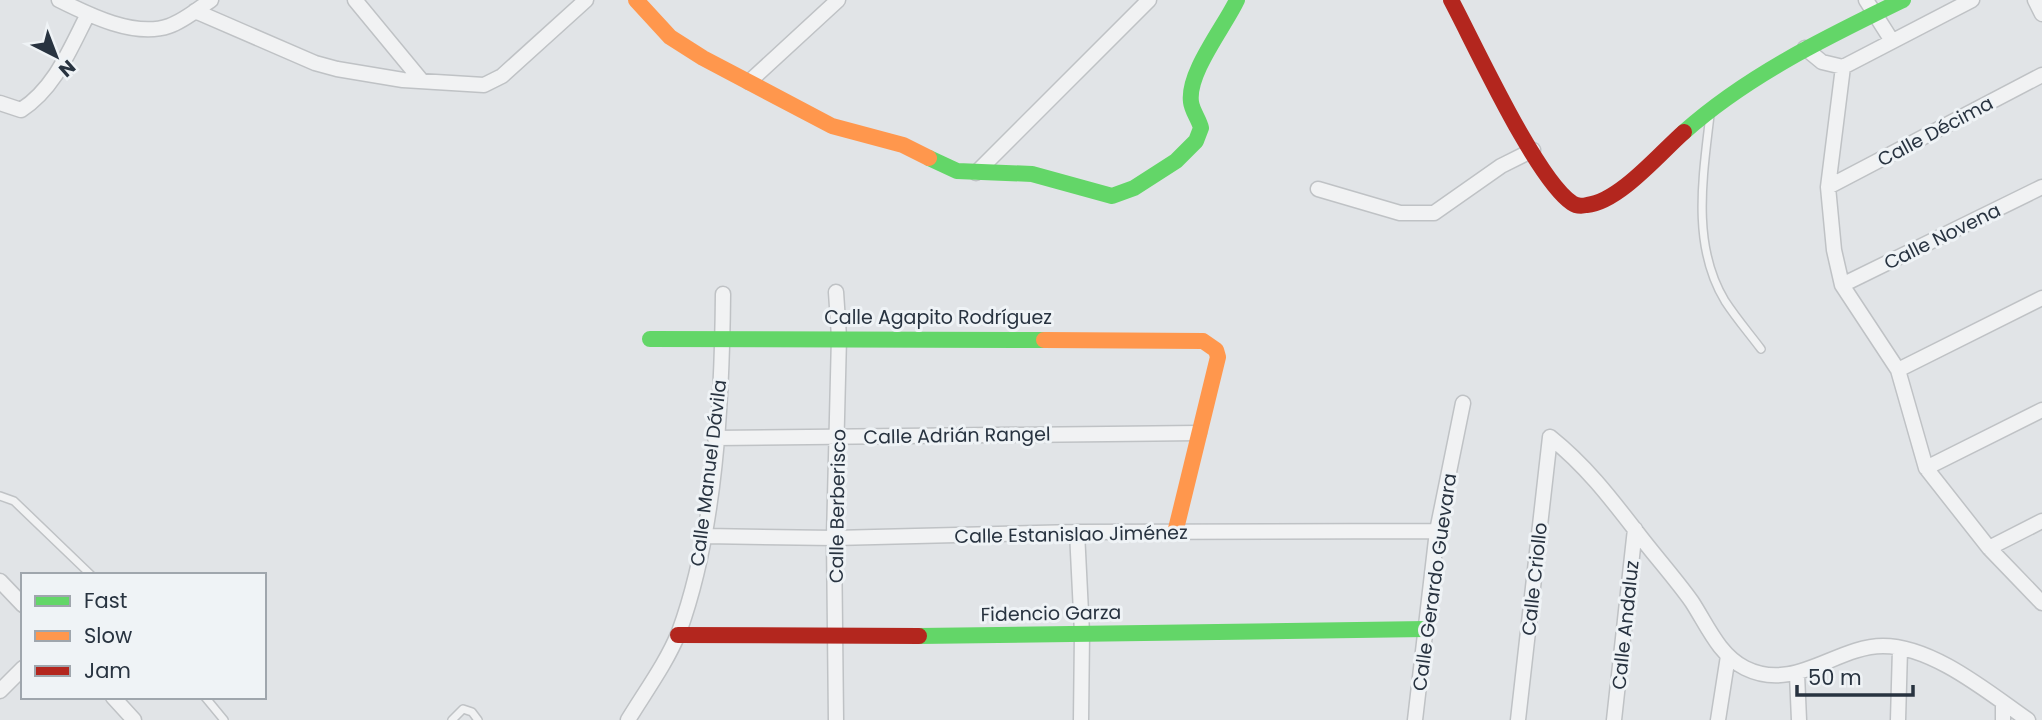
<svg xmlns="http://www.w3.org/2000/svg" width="2042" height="720" font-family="Poppins,sans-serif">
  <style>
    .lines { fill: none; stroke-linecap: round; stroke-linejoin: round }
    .lane-casing { stroke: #bfc2c5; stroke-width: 10 }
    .street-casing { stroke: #bfc2c5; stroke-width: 17 }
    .lane { stroke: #f1f2f3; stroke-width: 7 }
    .street { stroke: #f1f2f3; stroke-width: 14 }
    .fast { stroke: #63d668; stroke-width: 16 }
    .slow { stroke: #ff974d; stroke-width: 16 }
    .jam { stroke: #b3261e; stroke-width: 16 }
    .labels { text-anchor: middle; stroke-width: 6; stroke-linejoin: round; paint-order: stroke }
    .street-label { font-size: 19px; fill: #283340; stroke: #eff3f6 }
  </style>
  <rect width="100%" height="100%" fill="#e1e4e7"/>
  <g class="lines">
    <defs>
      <path id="lane" d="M1710,115C1703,176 1691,245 1725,301C1736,318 1749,333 1761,349
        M0,496L14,501L91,575
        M205,697L224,720
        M452,720L463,709L472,712L478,720"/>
      <path id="street" d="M59,0C89,15 135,38 169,26C184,21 198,9 211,0
        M355,0L421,80
        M1866,0L1892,41
        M2035,0L2042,14
        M195,11L315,63L337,69L403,80L484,85L502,76L586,0
        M1805,48L1822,62L1843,67L1972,0
        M1843,67L1828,187L1834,250L1842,285L1898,370L1926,468L1989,548L2042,603
        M749,82L838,0
        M0,103L21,110C55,88 70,49 88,14
        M976,173L1149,0
        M1828,187L2042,75
        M1318,189L1400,213H1434L1501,166L1533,150
        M1842,285L2042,187
        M1898,370L2042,298
        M1550,437C1585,465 1609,496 1636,531C1654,555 1675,578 1692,602C1707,625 1719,655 1745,668C1795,693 1836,646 1883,646C1933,646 1989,693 2028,720
        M715,438L1199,433
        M1926,468L2042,410
        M1077,532L1082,633L1081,720
        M705,536L834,538L1077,532L1437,531
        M1989,548L2042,521
        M0,581L23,605
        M1797,674L1799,720
        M0,691L23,668
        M113,697L134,720
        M628,720C645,692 667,662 679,632C716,531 722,401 723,294
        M836,720L834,538L839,337L836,292
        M1415,720L1437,531L1463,403
        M1518,720L1550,437
        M1614,720L1635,529
        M1718,720L1728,656
        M1898,720L1900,649
        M2003,720V702"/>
    </defs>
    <use href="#lane" class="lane-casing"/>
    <use href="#street" class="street-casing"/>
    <use href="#lane" class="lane"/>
    <use href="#street" class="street"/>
    <path class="fast" d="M1684,132C1748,75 1827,37 1903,0
      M929,158L957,171L1032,174L1112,196L1134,188L1176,161L1196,141L1201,128C1199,119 1192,111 1191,102C1187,73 1225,26 1237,0
      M650,339L1044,340
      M919,636L1426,629"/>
    <path class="slow" d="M636,0L670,37L703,58L832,126L903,145L929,158
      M1044,340L1203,341L1216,350L1218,357L1175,533"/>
    <path class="jam" d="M1451,0C1474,43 1536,179 1572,203C1576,206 1582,206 1587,205C1619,202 1660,153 1684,132
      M678,635L919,636"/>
  </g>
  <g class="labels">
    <g class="street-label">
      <text transform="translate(1935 131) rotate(-28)" y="7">Calle Décima</text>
      <text transform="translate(1942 236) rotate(-26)" y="7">Calle Novena</text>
      <text x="938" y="324">Calle Agapito Rodríguez</text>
      <text transform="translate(957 435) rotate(-1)" y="7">Calle Adrián Rangel</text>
      <text transform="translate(708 473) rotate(-83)" y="7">Calle Manuel Dávila</text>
      <text transform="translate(837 506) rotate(-89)" y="7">Calle Berberisco</text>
      <text transform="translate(1071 534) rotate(-1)" y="7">Calle Estanislao Jiménez</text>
      <text transform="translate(1534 579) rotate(-84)" y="7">Calle Criollo</text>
      <text transform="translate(1434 582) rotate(-82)" y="7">Calle Gerardo Guevara</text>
      <text transform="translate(1051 613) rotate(-1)" y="7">Fidencio Garza</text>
      <text transform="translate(1625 625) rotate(-84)" y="7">Calle Andaluz</text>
    </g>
  </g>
  <rect x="21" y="573" width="245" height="126" fill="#eff3f6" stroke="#9fa6ad" stroke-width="2"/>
  <rect x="35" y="596" width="35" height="10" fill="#63d668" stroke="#9fa6ad" stroke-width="2"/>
  <text x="84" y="608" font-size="21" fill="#283340">Fast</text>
  <rect x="35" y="631" width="35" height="10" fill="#ff974d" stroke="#9fa6ad" stroke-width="2"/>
  <text x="84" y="643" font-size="21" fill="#283340">Slow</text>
  <rect x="35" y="666" width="35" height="10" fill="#b3261e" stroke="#9fa6ad" stroke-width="2"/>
  <text x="84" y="678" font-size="21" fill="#283340">Jam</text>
  <g transform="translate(56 56) rotate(138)" stroke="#eff3f6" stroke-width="5" paint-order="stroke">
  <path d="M0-5L12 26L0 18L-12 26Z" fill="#283340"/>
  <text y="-10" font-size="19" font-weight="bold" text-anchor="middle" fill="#283340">N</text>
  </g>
  <path d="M1797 685v10h116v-10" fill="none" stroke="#283340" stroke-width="3.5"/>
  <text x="1808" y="685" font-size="21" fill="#283340" stroke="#eff3f6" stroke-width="5" paint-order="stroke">50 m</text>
</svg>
